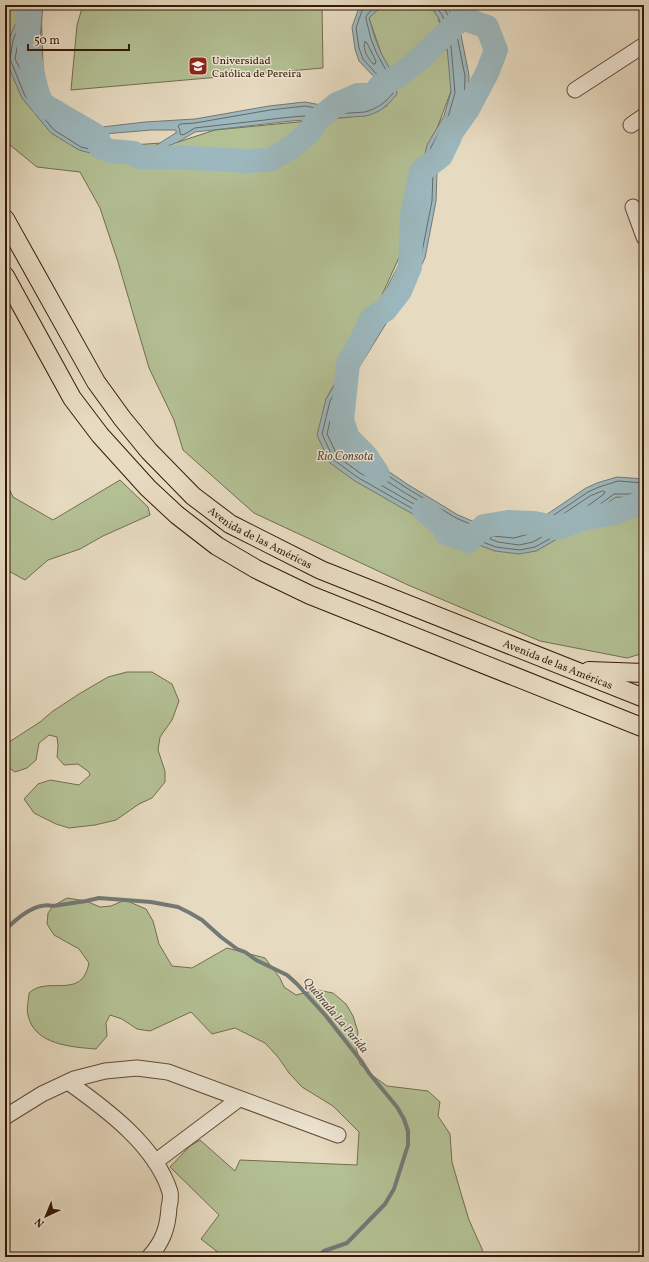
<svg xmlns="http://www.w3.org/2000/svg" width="649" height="1262" font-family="Vollkorn,serif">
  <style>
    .green { fill: #b3c094; stroke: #746d4e }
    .water { fill: #9cb8be; stroke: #737975; fill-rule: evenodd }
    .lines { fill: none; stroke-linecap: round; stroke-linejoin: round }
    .shore { stroke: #696963; stroke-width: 1 }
    .stream { stroke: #737975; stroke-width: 4 }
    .river { stroke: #9cb8be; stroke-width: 24 }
    .minor-casing { stroke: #624a36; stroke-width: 17 }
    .major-casing { stroke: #361a08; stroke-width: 20 }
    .minor { stroke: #efe7d6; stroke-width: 15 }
    .major { stroke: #e6dac0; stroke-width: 18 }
    .labels { text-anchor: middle; stroke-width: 3; stroke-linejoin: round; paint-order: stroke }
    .poi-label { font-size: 11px; fill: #361a08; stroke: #efe7d6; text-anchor: start }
    .street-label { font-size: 11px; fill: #361a08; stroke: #efe7d6 }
    .water-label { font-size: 12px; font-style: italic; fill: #55493f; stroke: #efe7d6 }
  </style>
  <rect width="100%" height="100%" fill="#e6dac0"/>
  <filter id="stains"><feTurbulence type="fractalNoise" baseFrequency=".005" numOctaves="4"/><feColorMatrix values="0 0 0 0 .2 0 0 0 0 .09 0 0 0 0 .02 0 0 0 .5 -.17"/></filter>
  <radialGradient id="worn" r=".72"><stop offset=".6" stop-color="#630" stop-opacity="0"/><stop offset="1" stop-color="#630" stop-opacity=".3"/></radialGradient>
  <path class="green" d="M5,5H41L45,125L100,147L178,142L215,130L350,117L387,106L381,53L369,18L378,9L386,5H430L438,17L447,51L459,70L421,171L412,229L371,319L326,399L331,463L536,551L616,497H644V653L627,658L540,641L408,585L254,513L183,450L174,420L149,368L118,262L100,208L80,172L37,167L5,141Z
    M83,5H322L323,68L71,90L77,25Z
    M5,480L13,497L53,520L120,480L148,507L150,515L103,536L80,549L48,560L25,580L5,569Z
    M127,672H152L172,684L179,701L172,720L160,737L158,750L165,771V782L152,798L139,804L116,820L95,825L69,828L56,824L34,813L24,799L38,784L50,780L79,785L90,775L89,772L78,764L64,765L57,757L58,746L57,737L49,735L39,743L36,760L27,768L15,772L5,765L6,744L40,722L53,711L79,694L108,677Z
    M67,898L86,901L100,907L111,906L125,900L146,909L153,921L159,944L172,966L192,968L227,948L265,958L280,978L284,987L296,995L317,990L333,993L346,1004L353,1016L358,1032L356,1047L360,1064L369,1073L387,1086L428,1091L440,1102L438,1116L450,1134L452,1162L460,1190L469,1220L482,1249L484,1257H224L201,1239L219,1215L170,1167L190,1146L200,1140L235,1171L240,1160L357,1165L359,1132L333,1106L302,1087L289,1073L278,1057L265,1043L235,1028L212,1034L191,1012L150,1031L137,1029L122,1019L110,1015L106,1023L107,1036L96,1049C72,1047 34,1045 28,1015C26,1008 29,999 29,993C48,975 82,1001 89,963L79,949L54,935L47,924L48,913L53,906Z"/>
  <path class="water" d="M24,5H43L40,40L37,50L32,60L35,85L43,103L78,126L85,129L145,122L195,119L269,106L305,102L321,105L337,104L364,100L373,95L380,86L377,80L359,61L355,49L352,27L360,5H383L369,18L375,38L381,53L395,78L397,94C387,106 381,112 366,116L291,121L195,132L178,142L139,157L109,158L79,150L51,133L22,98L6,61L9,39ZM151,130H176V133C167,138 158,145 149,149C133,155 106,155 96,140L98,137L104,134Z
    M430,5H447L460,30L469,75L468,109L441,156L437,172L436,201L425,258L407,295L387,322L355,374L344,407L342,420L348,438L366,456L407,484L458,515L484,526L513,530L534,523L586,488L597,483L617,477L644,479V498L616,497L564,535L536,551L519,554L495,551L446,533L355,481L330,463L317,435L326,399L362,339L379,303L411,241L417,190L427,145L444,116L451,92L446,35L438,17Z"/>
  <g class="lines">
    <path class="shore" d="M27,5L25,13L13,40L10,59L25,96L54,130L81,147L94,150L96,147L92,140L94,135V133H84L76,130L45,110L39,105L31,87L28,60L33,49L36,40L39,5
      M364,5L356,28L359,48L363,59L380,78L384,85L383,89L375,99L365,104L337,108L321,109L305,106L270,110L195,123L180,124L178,126L180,130V134L183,135L195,128L291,117L365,112C378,108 385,103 393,93L391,79L377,54L371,39L366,19V16L376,5
      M435,5L442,15L450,34L455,93L448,117L431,147L421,191L415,242L382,304L366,339L368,342L370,341L403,293L421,257L432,201L433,171L438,155L464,108L465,76L456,31L444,8V5
      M30,16L33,18L31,39L23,59L24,71L22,72L15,59L18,42Z
      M365,42L367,43L376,61L375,64H373C368,58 362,49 365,42Z
      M332,420L334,421L340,443L359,463L402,491L447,518L448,521L445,522L360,473L338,457L327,434L330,421Z
      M644,483L618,481L599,487L588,492L536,527L514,533L482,529L456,518L405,487L363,459L345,441L338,419L341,406L350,375L349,373L346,374L330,401L322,434L334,460L357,477L448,529L496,547L520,550L535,547L562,532L614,494H644
      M603,491L605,492L604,494L559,527L533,542L519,545L498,542L490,539L492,536L514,538L536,532L590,496Z"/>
    <path class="stream" d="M5,930C16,919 36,901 53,906L86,901L99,898L151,902L178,907L190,913L202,920L221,937L237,949L245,952L256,960L287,975L297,984L326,1016L362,1062L369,1073L397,1107L404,1119L408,1131V1145L394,1189L385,1204L347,1243L324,1251L318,1257"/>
    <path class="river" d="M29,5C24,22 32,90 43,104C47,107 52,110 56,112C70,121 84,128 98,137L100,147L111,151L134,153L139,157L192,158L244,161L270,160L292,147L310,131L317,120L337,104L358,95H373L380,86L395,78L415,63L462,18L487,27L496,50L487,73L468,109L453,130L441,156L421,171L412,215L410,267L400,291L385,310L371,319L362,339L348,364L342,420L348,438L366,456L378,474
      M424,510L444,527L446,533L468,541L484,526L508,522L534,523L558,528L586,518L611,514L644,502"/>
    <defs>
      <path id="minor" d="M575,90L644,45
        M631,125L644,116
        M633,207L644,237
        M68,1082C106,1109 156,1146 170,1192C171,1197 170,1203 169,1207C168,1227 163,1242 149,1257
        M5,1117L42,1094L74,1079L105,1071L137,1068L168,1072L338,1135
        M155,1162L239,1099"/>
      <g id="major">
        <path id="s1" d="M5,219L96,382L122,418L149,451L193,496L230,524L321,570L644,698"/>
        <path d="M5,276L72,398L100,435L148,488L177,515L217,546L256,569L310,595L644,728"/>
        <path d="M589,671L644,673"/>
      </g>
    </defs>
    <use href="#minor" class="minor-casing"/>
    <use href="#major" class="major-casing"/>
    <use href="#minor" class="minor"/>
    <use href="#major" class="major"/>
  </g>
  <defs>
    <symbol id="university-square" viewBox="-11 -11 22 22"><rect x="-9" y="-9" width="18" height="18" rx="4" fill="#8f2418" stroke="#efe7d6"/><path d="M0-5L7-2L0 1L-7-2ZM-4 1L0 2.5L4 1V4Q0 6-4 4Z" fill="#fff"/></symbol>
  </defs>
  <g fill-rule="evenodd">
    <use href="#university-square" x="187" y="55" width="22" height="22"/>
  </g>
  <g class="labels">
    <g class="poi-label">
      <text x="212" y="64">Universidad<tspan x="212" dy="13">Católica de Pereira</tspan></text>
    </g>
    <g class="street-label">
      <text dy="4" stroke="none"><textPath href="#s1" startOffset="416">Avenida de las Américas</textPath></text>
      <text dy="4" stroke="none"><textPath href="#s1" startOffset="740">Avenida de las Américas</textPath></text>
    </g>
    <g class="water-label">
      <text x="345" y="460">Rio Consota</text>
      <text transform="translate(336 1015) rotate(50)" y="4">Quebrada La Parida</text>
    </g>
  </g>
  <rect width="649" height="1262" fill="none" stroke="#e6dac0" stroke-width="20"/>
  <rect x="6" y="6" width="637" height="1250" fill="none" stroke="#361a08" stroke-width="2"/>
  <rect x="10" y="10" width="629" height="1242" fill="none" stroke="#361a08"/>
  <g transform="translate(46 1216) rotate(224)" stroke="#efe7d6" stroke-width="3" paint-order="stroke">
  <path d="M0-3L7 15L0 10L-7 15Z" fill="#361a08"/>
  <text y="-6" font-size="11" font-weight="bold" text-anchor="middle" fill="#361a08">N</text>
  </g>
  <path d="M28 44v6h101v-6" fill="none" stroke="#361a08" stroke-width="2"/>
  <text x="34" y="44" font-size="12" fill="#361a08" stroke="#efe7d6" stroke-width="3" paint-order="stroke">50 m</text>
  <rect width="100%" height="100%" filter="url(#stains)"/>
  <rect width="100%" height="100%" fill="url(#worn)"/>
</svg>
